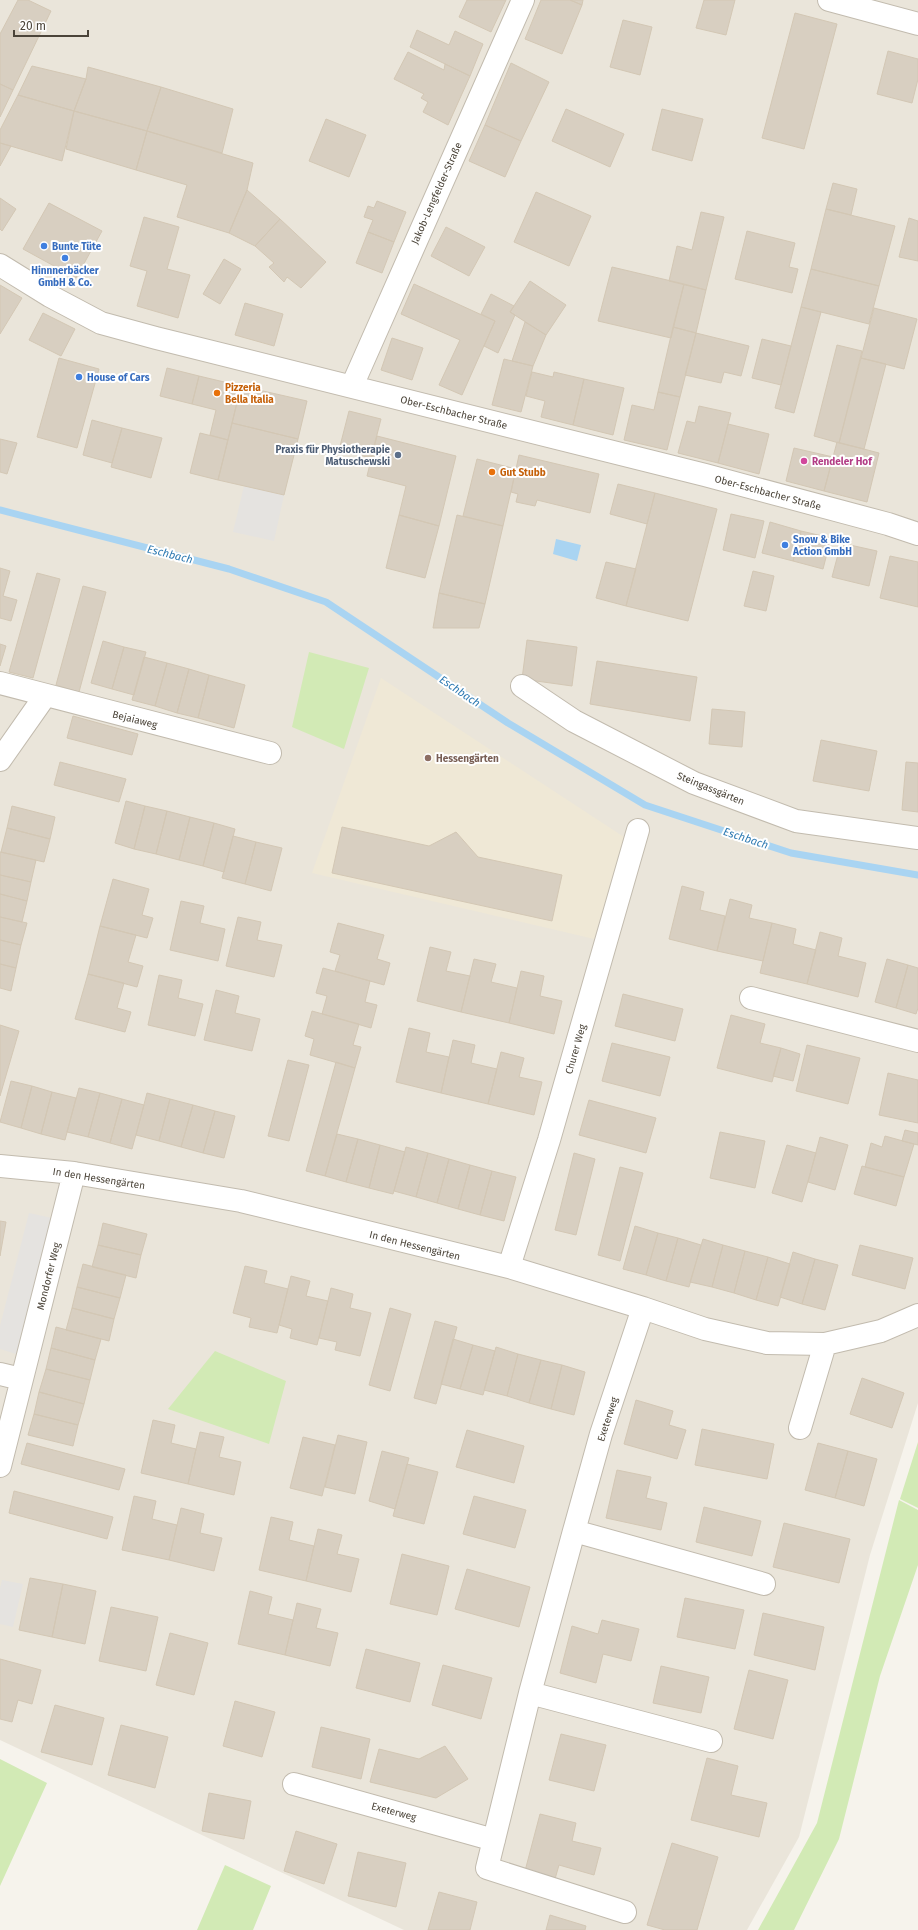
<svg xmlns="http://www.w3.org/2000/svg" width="918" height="1930" font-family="'Fira Sans',sans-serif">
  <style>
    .residential { fill: #eae5da }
    .education { fill: #efe8d6 }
    .green { fill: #d2eab5 }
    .parking { fill: #e5e3e0 }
    .water { fill: #a9d4f2 }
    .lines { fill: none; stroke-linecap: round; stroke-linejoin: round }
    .stream { stroke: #a9d4f2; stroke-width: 7 }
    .building { fill: #d8cfc1; stroke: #d3c7b4 }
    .minor-casing { stroke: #c2bbae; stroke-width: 24 }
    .minor { stroke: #fff; stroke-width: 22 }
    .shop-dot { fill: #3f7fe0; stroke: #fff; stroke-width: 1.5 }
    .food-dot { fill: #e8710a; stroke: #fff; stroke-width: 1.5 }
    .service-dot { fill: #5c6f8a; stroke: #fff; stroke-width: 1.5 }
    .hotel-dot { fill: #d1479c; stroke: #fff; stroke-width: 1.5 }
    .education-dot { fill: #8d6e63; stroke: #fff; stroke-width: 1.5 }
    .labels { text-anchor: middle; stroke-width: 4; stroke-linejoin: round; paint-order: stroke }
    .street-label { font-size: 10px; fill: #4b4439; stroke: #fff }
    .shop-label { font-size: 10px; font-weight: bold; fill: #366cbe; stroke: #fff; text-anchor: start }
    .food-label { font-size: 10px; font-weight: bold; fill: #c56008; stroke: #fff; text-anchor: start }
    .service-label { font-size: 10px; font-weight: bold; fill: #4e5e75; stroke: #fff; text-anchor: end }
    .hotel-label { font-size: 10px; font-weight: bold; fill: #b23c85; stroke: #fff; text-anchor: start }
    .education-label { font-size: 10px; font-weight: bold; fill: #785e54; stroke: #fff; text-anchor: start }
    .water-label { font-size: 11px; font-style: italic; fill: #2e7ab2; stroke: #fff }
  </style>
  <rect width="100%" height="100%" fill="#f6f3ec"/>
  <path class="residential" d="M0,0H918V1403L870,1555L799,1837L747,1930H404L0,1740Z"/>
  <path class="education" d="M381,678L624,837L594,939L312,873Z"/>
  <path class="green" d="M309,652L369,668L344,749L292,727Z
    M215,1351L286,1381L269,1444L168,1409Z
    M918,1442V1508L900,1499Z
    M899,1500L918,1510V1565L880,1676L839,1839L794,1930H758L817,1823Z
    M0,1759L47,1783L0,1886Z
    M225,1865L271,1886L253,1930H197Z"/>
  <path class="parking" d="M244,486L284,495L274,541L233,532Z
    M29,1213L52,1218L16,1354L0,1349V1326Z
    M2,1580L23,1584L13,1627L0,1624V1588Z"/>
  <path class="water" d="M556,539L581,545L577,561L553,554Z"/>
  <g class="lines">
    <path class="stream" d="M0,510L229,569L326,602L508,723L645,805L791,853L918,875"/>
  </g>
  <path class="building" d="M18,0H28L51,11L13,90L0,84V34Z
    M467,0H506L491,32L459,17Z
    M541,0H570L582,5L562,54L525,39Z
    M570,0H583L582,5Z
    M704,0H735L726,35L696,28Z
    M795,13L837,24L804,149L762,138Z
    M623,20L652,27L640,75L610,67Z
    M417,30L449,45L455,31L483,44L470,76L410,47Z
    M888,51L918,59V79L912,103L877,94Z
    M408,52L444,70L445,64L470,76L448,125L423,112L428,102L421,98L424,94L394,79Z
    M511,63L549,82L521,141L485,125Z
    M32,66L86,79L74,111L18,95Z
    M88,67L161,87L147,131L74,111L86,79Z
    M0,84L13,90L0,117Z
    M161,87L233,109L222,153L147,131Z
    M18,95L74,111L62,161L0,143V130Z
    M566,109L624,134L610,167L552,141Z
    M662,109L703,119L692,161L652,150Z
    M74,111L147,131L136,170L66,149Z
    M326,119L366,135L349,177L309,161Z
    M485,125L521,141L505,177L469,161Z
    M147,131L253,163L247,190L229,233L177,217L187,185L136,170Z
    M0,143L11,146L0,166Z
    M833,183L857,189L851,215L826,209Z
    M247,190L280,219L255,246L229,233Z
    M536,192L591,216L569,266L514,242Z
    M0,198L16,209L2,231L0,229Z
    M377,201L406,212L394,242L368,232L373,220L364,217L368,206L374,208Z
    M49,203L102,231L76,278L23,249Z
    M826,209L895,226L879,286L811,269Z
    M701,212L724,217L706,290L669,281L677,246L692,250Z
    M144,217L179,227L167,269L190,275L178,318L137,306L147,271L130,266Z
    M909,218L918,221V261L899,257Z
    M280,219L326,262L301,288L287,277L284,282L269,267L274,263L255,246Z
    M446,227L485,247L469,276L431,256Z
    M747,231L795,243L789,267L798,269L792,293L735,279Z
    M368,232L394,242L382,273L356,263Z
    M224,259L241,269L220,304L203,294Z
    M612,267L684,284L671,338L598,321Z
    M811,269L879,286L869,324L801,307Z
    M530,281L566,305L546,335L510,312Z
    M414,284L495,321L462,395L439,385L460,340L401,314Z
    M684,284L706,290L696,333L673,327Z
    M0,285L22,298L0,334Z
    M491,294L514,306L510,312L515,315L498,353L484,346L495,321L481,314Z
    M245,303L283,314L274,346L235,335Z
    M801,307L821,312L794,413L775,408Z
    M874,308L917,319L904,369L861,358Z
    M43,313L75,329L61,356L29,340Z
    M525,322L546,335L533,366L512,361Z
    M673,327L696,333L680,397L658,392Z
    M696,333L749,346L741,376L724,372L721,383L685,375Z
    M392,338L423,348L412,380L381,370Z
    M762,339L791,346L781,385L752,378Z
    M837,345L862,351L839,443L814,436Z
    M59,358L99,369L77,448L37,437Z
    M861,358L886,364L864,449L839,443Z
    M504,359L533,366L521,412L492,405Z
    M167,368L199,376L192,404L160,396Z
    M532,372L553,377L554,372L584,379L573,425L541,417L545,401L526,396Z
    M199,376L241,386L228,440L210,435L216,410L192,404Z
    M584,379L624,388L613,435L573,425Z
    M241,386L307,401L298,439L232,423Z
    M658,392L680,397L667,450L624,440L632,405L654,410Z
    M699,406L731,413L718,463L678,453L687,421L695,423Z
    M349,411L381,419L371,458L339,450Z
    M92,420L122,428L112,463L83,455Z
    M232,423L298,439L284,495L218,480Z
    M728,424L769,434L759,474L718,463Z
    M122,428L162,438L151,478L111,467Z
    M200,433L228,440L218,480L190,473Z
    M377,436L456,456L439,526L399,515L406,486L367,476Z
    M0,439L17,443L7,474L0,472Z
    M837,442L879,453L867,502L824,491Z
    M794,448L833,457L824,491L786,481Z
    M519,455L599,474L590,513L537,500L535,506L516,502L518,494L511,492Z
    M477,459L516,469L503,526L463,516Z
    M618,484L655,493L647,524L610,514Z
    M655,493L717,509L688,621L626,606Z
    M731,514L764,521L755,558L723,550Z
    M399,515L439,526L425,578L386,568Z
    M457,515L503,526L485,604L439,593Z
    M770,522L801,531L793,561L762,553Z
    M801,531L831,538L823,569L793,561Z
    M841,543L877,551L869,586L832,577Z
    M890,556L918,562V607L880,598Z
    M606,562L636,569L626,606L596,598Z
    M0,568L10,571L3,596L17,600L11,621L0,618Z
    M753,571L774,576L766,611L744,606Z
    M37,573L60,579L33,678L9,672Z
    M83,586L106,592L79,692L56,685Z
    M439,593L485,604L479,628H433Z
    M527,640L577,647L572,686L522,679Z
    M103,641L124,647L112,689L91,683Z
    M0,644L6,646L0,666Z
    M124,647L146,652L134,695L112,689Z
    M144,657L167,663L155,706L132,700Z
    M597,661L697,677L690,721L590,704Z
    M167,663L189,669L177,713L155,706Z
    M189,669L209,675L198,718L177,713Z
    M209,675L245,685L234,728L198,718Z
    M712,709L745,712L742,747L709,744Z
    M73,716L138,734L132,755L67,738Z
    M821,740L877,751L869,791L813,781Z
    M60,762L126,779L119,802L54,785Z
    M906,762L918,763V812L902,810Z
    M126,801L145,806L134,849L115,843Z
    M12,806L55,817L50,839L7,828Z
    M145,806L167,811L156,854L134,849Z
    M167,811L190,817L179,860L156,854Z
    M190,817L214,823L203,866L179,860Z
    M214,823L235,829L224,872L203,866Z
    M342,827L429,846L456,832L478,857L562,875L552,921L332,873Z
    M7,828L50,839L44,862L1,852Z
    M233,836L256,842L245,884L222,878Z
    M256,842L282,848L271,891L245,884Z
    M0,852L36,860L31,882L0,875Z
    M0,875L31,882L27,901L0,894Z
    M113,879L149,889L142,915L153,918L147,938L100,926Z
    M682,886L704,892L700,910L725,916L717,951L669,939Z
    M0,894L27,901L22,922L0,917Z
    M730,899L752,905L749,918L772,923L763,961L717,951Z
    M181,901L204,906L200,923L225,929L218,961L170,950Z
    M0,917L27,923L21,945L0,940Z
    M238,917L261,922L257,940L282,945L274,977L226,966Z
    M338,923L384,935L377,959L390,963L384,985L335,971L340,955L330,952Z
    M772,923L796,929L793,944L816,950L807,984L760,973Z
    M100,926L136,935L128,962L143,966L137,987L88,974Z
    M820,932L842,938L838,956L866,963L858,997L807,984Z
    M0,940L21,945L16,968L0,964Z
    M430,947L451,952L446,971L470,976L461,1012L417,1001Z
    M474,959L496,964L491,982L517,988L509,1023L461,1012Z
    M887,959L908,965L896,1008L875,1002Z
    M0,964L16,968L11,991L0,988Z
    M908,965L918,968V1008L916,1014L896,1008Z
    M323,968L370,981L365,1002L377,1005L371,1028L322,1014L327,996L316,993Z
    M521,971L544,976L540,996L562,1001L554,1034L509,1023Z
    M88,974L124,983L117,1008L131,1012L125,1032L75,1019Z
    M159,975L182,980L178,998L203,1004L195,1036L148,1025Z
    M216,990L239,996L235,1013L260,1019L252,1051L204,1040Z
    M623,994L683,1009L675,1041L615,1026Z
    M312,1011L359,1024L353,1045L361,1047L355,1068L310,1055L314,1039L305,1036Z
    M731,1015L765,1024L760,1043L781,1048L772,1082L717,1068Z
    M0,1025L19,1031L0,1096Z
    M409,1028L430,1033L426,1052L449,1057L441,1093L396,1082Z
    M453,1040L475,1045L471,1063L497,1069L488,1104L441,1093Z
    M612,1043L670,1057L660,1096L602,1081Z
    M807,1045L860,1058L848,1104L796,1091Z
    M781,1048L800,1054L793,1081L773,1076Z
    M501,1052L524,1058L519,1077L542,1082L534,1115L488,1104Z
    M288,1060L309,1065L289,1141L268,1136Z
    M336,1062L355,1068L325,1176L306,1171Z
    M888,1073L918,1080V1123L879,1115Z
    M11,1081L32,1086L21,1128L0,1122Z
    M32,1086L52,1092L41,1134L21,1128Z
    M79,1088L100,1093L88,1137L67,1132Z
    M52,1092L76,1098L65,1140L41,1134Z
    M100,1093L122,1099L110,1143L88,1137Z
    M147,1093L170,1099L159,1141L136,1135Z
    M122,1099L144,1105L132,1149L110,1143Z
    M170,1099L193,1105L181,1147L159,1141Z
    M589,1100L656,1118L646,1153L579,1135Z
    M193,1105L215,1111L203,1153L181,1147Z
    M215,1111L235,1116L224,1158L203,1153Z
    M905,1130L918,1133V1145L902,1141Z
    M720,1132L765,1141L755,1188L710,1178Z
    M337,1134L358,1139L346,1182L325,1176Z
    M885,1136L914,1144L904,1177L865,1167L871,1143L882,1147Z
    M820,1137L848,1145L835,1190L808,1182Z
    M358,1139L380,1145L369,1188L346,1182Z
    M380,1145L405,1152L393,1194L369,1188Z
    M787,1145L816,1153L802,1202L772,1193Z
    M406,1147L428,1153L416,1197L394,1191Z
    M428,1153L449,1159L437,1203L416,1197Z
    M574,1153L595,1159L576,1235L555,1230Z
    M449,1159L470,1165L458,1209L437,1203Z
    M470,1165L492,1171L480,1215L458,1209Z
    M862,1166L904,1177L896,1206L854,1194Z
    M620,1167L643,1173L620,1261L598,1255Z
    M492,1171L516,1177L504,1221L480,1215Z
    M0,1221L6,1222L0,1256Z
    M103,1223L147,1234L141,1255L98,1245Z
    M635,1226L658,1233L646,1275L623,1269Z
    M658,1233L678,1238L666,1281L646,1275Z
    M678,1238L701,1245L689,1287L666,1281Z
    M703,1239L723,1245L712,1287L690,1282Z
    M98,1245L141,1255L136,1278L92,1267Z
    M723,1245L745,1251L734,1293L712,1287Z
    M860,1245L913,1258L905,1289L852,1275Z
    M745,1251L768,1257L756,1300L734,1293Z
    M793,1252L815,1259L802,1304L780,1297Z
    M768,1257L790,1264L778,1306L756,1300Z
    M815,1259L838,1265L825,1310L802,1304Z
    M83,1264L126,1275L120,1298L77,1287Z
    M245,1266L267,1271L264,1283L288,1289L277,1333L249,1327L251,1318L233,1313Z
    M291,1276L310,1281L306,1296L328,1301L317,1345L290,1338L292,1329L279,1325Z
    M77,1287L120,1298L114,1319L72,1308Z
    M331,1288L353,1294L350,1308L371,1313L360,1356L335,1350L337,1342L319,1338Z
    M72,1308L114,1319L109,1341L66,1330Z
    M390,1308L411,1314L390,1391L369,1385Z
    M435,1321L457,1327L436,1404L414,1398Z
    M56,1327L101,1339L95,1360L51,1348Z
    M453,1339L473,1345L460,1389L441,1384Z
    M473,1345L495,1351L483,1395L460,1389Z
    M496,1347L518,1354L507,1396L484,1390Z
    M51,1348L95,1360L90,1380L46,1369Z
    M518,1354L541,1360L529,1403L507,1396Z
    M541,1360L562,1365L551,1409L529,1403Z
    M562,1365L585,1372L574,1415L551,1409Z
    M46,1369L90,1380L84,1404L39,1392Z
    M862,1378L904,1393L892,1428L850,1414Z
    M39,1392L84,1404L78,1425L34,1414Z
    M636,1400L673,1411L669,1425L686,1430L677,1459L624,1444Z
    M34,1414L78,1425L73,1446L28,1435Z
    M153,1420L175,1425L171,1443L196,1449L188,1484L141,1473Z
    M702,1429L774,1444L767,1479L695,1465Z
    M467,1430L524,1446L514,1483L456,1467Z
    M200,1432L224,1437L219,1457L241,1462L234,1495L188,1484Z
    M338,1435L367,1442L355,1494L325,1487Z
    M303,1437L335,1445L322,1496L290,1488Z
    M27,1443L125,1469L119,1490L21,1464Z
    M818,1443L848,1451L835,1498L805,1490Z
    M382,1451L409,1458L395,1509L369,1501Z
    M848,1451L877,1459L864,1506L835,1498Z
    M407,1464L438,1472L424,1524L393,1516Z
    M617,1470L651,1477L646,1498L667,1503L661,1530L606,1518Z
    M14,1491L113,1517L107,1539L9,1513Z
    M134,1496L156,1501L152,1519L177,1525L169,1560L122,1550Z
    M474,1496L526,1510L515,1548L463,1534Z
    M704,1507L761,1521L752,1556L696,1542Z
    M181,1508L204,1514L200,1533L222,1538L214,1571L169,1560Z
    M271,1517L293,1522L289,1540L314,1546L306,1581L259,1570Z
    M784,1523L850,1539L839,1583L773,1567Z
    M318,1529L342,1535L337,1554L359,1559L351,1592L306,1581Z
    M402,1554L449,1566L437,1615L390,1604Z
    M467,1569L530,1587L519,1627L455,1609Z
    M30,1578L63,1584L52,1637L19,1630Z
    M63,1584L96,1591L85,1644L52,1637Z
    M250,1591L272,1597L268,1614L293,1620L285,1655L238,1644Z
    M685,1598L744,1610L735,1649L677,1637Z
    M297,1603L321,1609L316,1628L338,1633L330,1666L285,1655Z
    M111,1607L158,1617L146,1671L99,1661Z
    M763,1613L824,1627L815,1670L754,1655Z
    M602,1620L639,1629L631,1661L603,1654L596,1683L560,1673L572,1626L598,1634Z
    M170,1633L208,1643L194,1695L156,1685Z
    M366,1649L420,1663L410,1702L356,1688Z
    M0,1659L41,1670L32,1704L18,1700L12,1722L0,1719Z
    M443,1665L492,1678L481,1719L432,1705Z
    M661,1666L709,1677L701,1713L653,1703Z
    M749,1670L788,1680L773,1739L734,1729Z
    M235,1701L275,1712L262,1757L223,1746Z
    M55,1705L104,1718L92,1765L41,1752Z
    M121,1725L168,1737L155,1788L108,1775Z
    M321,1727L370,1739L361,1779L312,1767Z
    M561,1734L606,1745L594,1791L549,1780Z
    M445,1746L468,1779L436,1798L370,1782L379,1749L419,1759Z
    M707,1758L738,1766L731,1795L767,1803L759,1837L691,1820Z
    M209,1793L251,1801L244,1839L202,1831Z
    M540,1814L576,1823L572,1841L601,1848L594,1875L559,1865L555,1879L525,1871Z
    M296,1831L337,1844L324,1884L284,1871Z
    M672,1843L718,1857L697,1930H665L647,1925Z
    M358,1852L406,1863L396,1907L348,1896Z
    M439,1892L477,1902L470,1930H428Z
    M550,1915L586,1926L585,1930H546Z"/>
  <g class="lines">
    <defs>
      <path id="minor" d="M829,0L918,24
        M0,265L50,296L101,323L156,338L705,475L888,524L918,534
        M352,386L523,0
        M0,683L270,753
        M522,686L574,721L694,783L796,821L918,838
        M0,760L45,696
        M751,998L918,1041
        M0,1166L74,1173L241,1201L509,1267L643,1308L705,1329L767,1343L825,1344L881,1331L918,1315
        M509,1267L549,1140L638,830
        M0,1374L21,1379
        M800,1428L825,1344
        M0,1466L74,1173
        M574,1531L764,1584
        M530,1693L711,1741
        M294,1784L494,1840
        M625,1912L487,1868L530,1693L574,1531L601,1434L643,1308"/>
    </defs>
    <use href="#minor" class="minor-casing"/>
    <use href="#minor" class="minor"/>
  </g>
  <g class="shop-dot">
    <circle cx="44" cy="246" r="4"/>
    <circle cx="65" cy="258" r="4"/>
    <circle cx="79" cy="377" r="4"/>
    <circle cx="785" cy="545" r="4"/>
  </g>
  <g class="food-dot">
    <circle cx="217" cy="393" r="4"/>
    <circle cx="492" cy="472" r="4"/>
  </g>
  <circle class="service-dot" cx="398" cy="455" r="4"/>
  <circle class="hotel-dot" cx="804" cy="461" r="4"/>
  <circle class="education-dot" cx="428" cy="758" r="4"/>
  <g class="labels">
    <g class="street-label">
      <text transform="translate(436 193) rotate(-66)" y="4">Jakob-Lengfelder-Straße</text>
      <text transform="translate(454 412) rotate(14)" y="4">Ober-Eschbacher Straße</text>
      <text transform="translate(768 492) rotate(15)" y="4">Ober-Eschbacher Straße</text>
      <text transform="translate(135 719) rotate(14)" y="4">Bejaiaweg</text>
      <text transform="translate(711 788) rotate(22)" y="4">Steingassgärten</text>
      <text transform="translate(575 1049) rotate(-74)" y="4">Churer Weg</text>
      <text transform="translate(99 1178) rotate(9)" y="4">In den Hessengärten</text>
      <text transform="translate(415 1245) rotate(14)" y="4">In den Hessengärten</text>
      <text transform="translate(48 1276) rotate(-76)" y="4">Mondorfer Weg</text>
      <text transform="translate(607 1419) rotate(-72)" y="4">Exeterweg</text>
      <text transform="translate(394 1811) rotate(15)" y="4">Exeterweg</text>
    </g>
    <g class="shop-label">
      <text x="52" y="250">Bunte Tüte</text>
      <text x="65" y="274" text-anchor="middle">Hinnnerbäcker<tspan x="65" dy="12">GmbH &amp; Co.</tspan></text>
      <text x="87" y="381">House of Cars</text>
      <text x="793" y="543">Snow &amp; Bike<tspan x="793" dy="12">Action GmbH</tspan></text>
    </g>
    <g class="food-label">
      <text x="225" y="391">Pizzeria<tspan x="225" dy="12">Bella Italia</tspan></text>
      <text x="500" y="476">Gut Stubb</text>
    </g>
    <g class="service-label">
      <text x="390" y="453">Praxis für Physiotherapie<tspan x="390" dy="12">Matuschewski</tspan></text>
    </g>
    <g class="hotel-label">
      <text x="812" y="465">Rendeler Hof</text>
    </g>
    <g class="education-label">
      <text x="436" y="762">Hessengärten</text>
    </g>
    <g class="water-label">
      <text transform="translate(170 554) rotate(14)" y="4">Eschbach</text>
      <text transform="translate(460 691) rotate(34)" y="4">Eschbach</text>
      <text transform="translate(746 838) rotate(18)" y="4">Eschbach</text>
    </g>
  </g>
  <path d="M14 30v6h74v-6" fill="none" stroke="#4b4439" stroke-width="2"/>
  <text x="20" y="30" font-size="12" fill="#4b4439" stroke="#ffffff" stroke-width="3" paint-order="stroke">20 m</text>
</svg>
